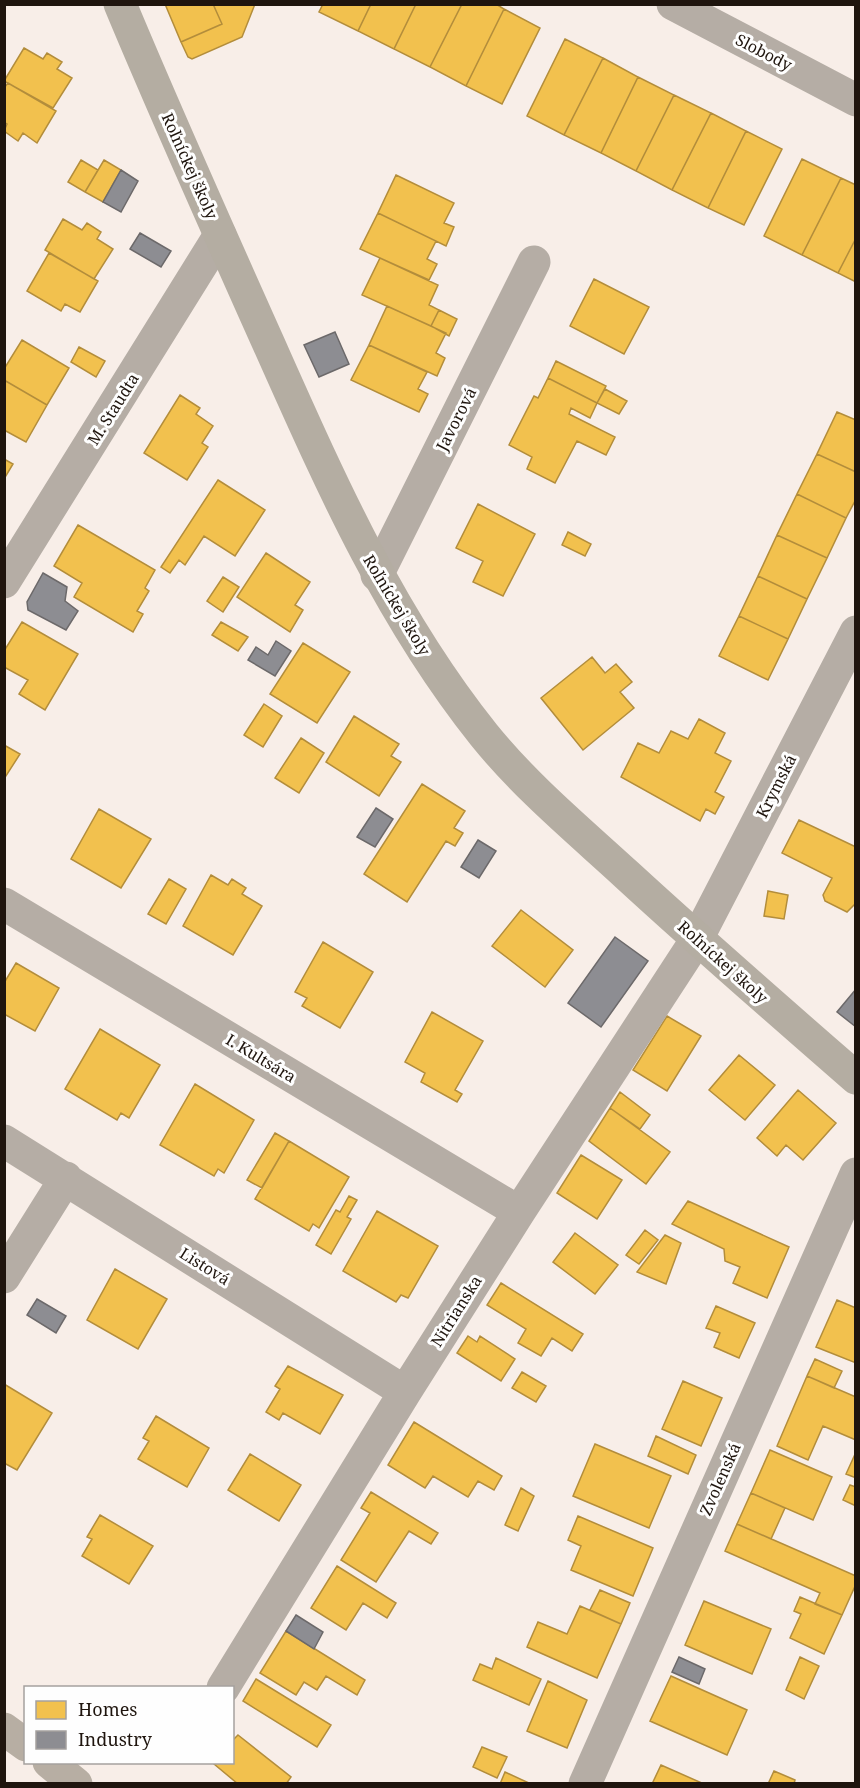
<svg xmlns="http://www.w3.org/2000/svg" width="860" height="1788" font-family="'Noto Serif',serif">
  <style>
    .homes { fill: #f2c14e; stroke: #b38d3b; stroke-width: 1.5 }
    .industry { fill: #8d8d92; stroke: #6c696a; stroke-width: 1.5 }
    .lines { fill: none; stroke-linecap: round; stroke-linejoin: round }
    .street { stroke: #b5ada5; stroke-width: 33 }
    .secondary { stroke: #b4ada2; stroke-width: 33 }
    .primary { stroke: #b7aea3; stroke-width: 33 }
    .labels { text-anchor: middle; stroke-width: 6; stroke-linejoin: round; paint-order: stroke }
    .street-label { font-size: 16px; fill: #1f150e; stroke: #fefefe }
  </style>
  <rect width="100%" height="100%" fill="#f8eee8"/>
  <path class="homes" d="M165,4H213L222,24L181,42Z
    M213,4H255L242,37L192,59L188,57L181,42L222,24Z
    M323,4H371L358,31L319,12Z
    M371,4H416L394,49L358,31Z
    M416,4H462L430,67L394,49Z
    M462,4H496L504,9L466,86L430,67Z
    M504,9L540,28L502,104L466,86Z
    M565,39L603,58L564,135L527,116Z
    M24,48L43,59L47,53L62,62L57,69L72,78L53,108L4,81Z
    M603,58L638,77L601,153L564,135Z
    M638,77L674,95L636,171L601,153Z
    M8,83L56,111L37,143L23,133L18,141L4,131L7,124L4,122V88Z
    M674,95L711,113L672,190L636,171Z
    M711,113L746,131L708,208L672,190Z
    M746,131L782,149L744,225L708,208Z
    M802,159L841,178L802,255L764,236Z
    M81,160L98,170L85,192L68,182Z
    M104,160L121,170L103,202L85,192Z
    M396,175L454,203L444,223L454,227L446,246L378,213Z
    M841,178L856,185V238L838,273L802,255Z
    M378,213L436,241L427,259L437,264L429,280L360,249Z
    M63,219L82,230L87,223L101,232L97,239L113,249L94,279L45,250Z
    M856,238V282L838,273Z
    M49,253L98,281L80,312L65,304L61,311L27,291Z
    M380,258L438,285L429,305L439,310L431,326L362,295Z
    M594,279L649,307L624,354L570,326Z
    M387,306L446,333L436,353L445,358L437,376L369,345Z
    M439,310L457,319L449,336L431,326Z
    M22,340L69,368L47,405L4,380V369Z
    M369,345L427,372L418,389L428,394L419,412L351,380Z
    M79,347L105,361L96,377L71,362Z
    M556,361L606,386L597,403L548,378Z
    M548,378L597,403L590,418L571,408L569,414L615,437L606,455L577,441L555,483L527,469L532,457L509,445L534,396L538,398Z
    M4,380L47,405L26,442L4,430Z
    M605,389L627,401L619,414L597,403Z
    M180,395L200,408L196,414L213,426L202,443L208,447L187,480L144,453Z
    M837,412L856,420V472L817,454Z
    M817,454L856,472V499L846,518L797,494Z
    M4,459L13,464L4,479Z
    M218,480L265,510L235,556L204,536L185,565L179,560L170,573L161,567Z
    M797,494L846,518L827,558L777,535Z
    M478,504L535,534L503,596L473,582L483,561L456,548Z
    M78,525L155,570L145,588L149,591L137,611L143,614L133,632L74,597L82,583L54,566Z
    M568,532L591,544L585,556L562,545Z
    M777,535L827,558L807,599L758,576Z
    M266,553L310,582L295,605L303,610L290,632L237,597Z
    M758,576L807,599L788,639L739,616Z
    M223,577L239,587L223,612L207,601Z
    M739,616L788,639L768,680L719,656Z
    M22,622L78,654L45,710L19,694L28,680L4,667V651Z
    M221,622L248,637L238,651L212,635Z
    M303,643L350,672L317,723L270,694Z
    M592,657L605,673L616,664L632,682L620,692L634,708L583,750L541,698Z
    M264,704L282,716L263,747L244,735Z
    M354,716L399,744L391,756L401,762L379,796L326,762Z
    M699,719L725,733L715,753L731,761L715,792L724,797L715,814L706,809L700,821L621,777L638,743L659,753L671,731L688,739Z
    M301,738L324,753L299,793L275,778Z
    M4,745L20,754L4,779Z
    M422,784L465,811L454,828L463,833L455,846L446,841L407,902L364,874Z
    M99,809L151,839L121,888L71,859Z
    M799,820L856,847V903L847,912L825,901L823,895L832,878L782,853Z
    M211,875L228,885L232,879L246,888L242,894L262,906L233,955L183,926Z
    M169,879L186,889L166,924L148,914Z
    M768,891L788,895L784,919L764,916Z
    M521,910L573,950L545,987L492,946Z
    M323,942L373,972L340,1028L302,1006L307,998L295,992Z
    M16,963L59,988L35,1031L4,1014V983Z
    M432,1012L483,1041L455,1090L462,1094L457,1102L421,1082L425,1073L405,1062Z
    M667,1016L701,1036L667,1091L633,1070Z
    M100,1029L160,1065L129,1118L121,1113L117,1120L65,1089Z
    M739,1055L775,1085L745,1120L709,1090Z
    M195,1084L254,1120L224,1173L218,1169L214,1176L160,1145Z
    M798,1090L836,1123L803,1160L786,1145L777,1156L757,1138Z
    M620,1092L650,1115L640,1129L610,1108Z
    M610,1108L670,1152L646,1184L589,1141Z
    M275,1133L289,1141L262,1188L247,1180Z
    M289,1141L349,1177L319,1228L313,1224L309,1231L255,1199Z
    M581,1155L622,1180L597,1219L557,1193Z
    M349,1196L357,1200L347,1217L351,1219L331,1254L316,1245L336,1210L340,1212Z
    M688,1201L789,1247L767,1298L733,1283L740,1267L725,1261L724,1249L672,1224Z
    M377,1211L438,1246L408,1298L401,1295L396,1302L343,1271Z
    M645,1230L658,1240L639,1264L626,1255Z
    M575,1233L618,1265L595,1294L553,1262Z
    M665,1235L681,1243L666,1284L637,1272Z
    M115,1269L167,1299L138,1349L87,1320Z
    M501,1283L583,1334L572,1351L552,1338L541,1356L518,1343L526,1329L487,1305Z
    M837,1300L856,1308V1363L816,1347Z
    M716,1306L755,1323L739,1358L714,1347L720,1333L706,1328Z
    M468,1336L477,1342L480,1336L515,1359L501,1381L457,1353Z
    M815,1359L842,1371L834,1388L807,1376Z
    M288,1366L343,1395L320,1434L283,1413L279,1420L266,1412L280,1389L275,1386Z
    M522,1372L546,1386L536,1402L512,1388Z
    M807,1376L856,1397V1440L823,1426L808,1460L777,1446Z
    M683,1381L722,1398L701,1446L662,1429Z
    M4,1384L52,1413L17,1470L4,1463Z
    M156,1416L209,1448L187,1487L138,1459L149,1441L143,1438Z
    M414,1422L502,1476L494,1490L478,1481L468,1497L433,1476L425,1488L388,1465Z
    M656,1436L696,1455L688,1474L648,1456Z
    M595,1444L671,1476L649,1528L573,1496Z
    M770,1450L832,1477L813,1520L751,1493Z
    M856,1452V1478L846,1474Z
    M250,1454L301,1485L279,1521L228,1490Z
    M850,1485L856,1487V1506L843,1500Z
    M521,1488L534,1496L518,1531L505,1525Z
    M371,1492L438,1533L431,1544L409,1531L376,1582L341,1560L370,1513L361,1508Z
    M751,1493L785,1508L771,1539L737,1524Z
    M100,1515L153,1546L129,1584L82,1556L92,1539L87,1537Z
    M578,1516L653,1548L633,1596L571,1570L581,1546L568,1540Z
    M737,1524L856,1576V1584L842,1615L815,1604L820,1593L725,1551Z
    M337,1566L396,1603L387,1618L363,1603L346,1630L311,1608Z
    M600,1590L630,1603L621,1624L590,1610Z
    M800,1597L842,1615L824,1654L790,1638L801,1614L794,1611Z
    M704,1601L771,1629L752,1674L685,1645Z
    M580,1606L621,1624L597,1678L527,1647L538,1622L567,1634Z
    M286,1631L365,1680L357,1695L326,1676L317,1690L304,1682L296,1695L260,1673Z
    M800,1657L819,1666L804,1699L786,1690Z
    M496,1658L541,1679L529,1705L473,1680L480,1664L492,1669Z
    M671,1676L747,1710L727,1755L650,1721Z
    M256,1679L331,1725L317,1747L243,1701Z
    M548,1681L587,1700L567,1748L527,1731Z
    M238,1735L291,1777L286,1784H238L214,1764L216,1762H232V1741Z
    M482,1747L507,1757L497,1778L473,1767Z
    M661,1765L704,1784H652Z
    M774,1771L795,1780L794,1784H768Z
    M505,1772L531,1784H500Z"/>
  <path class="industry" d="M121,170L138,181L121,212L103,202Z
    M140,233L171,251L161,267L130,249Z
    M335,332L349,364L319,377L304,345Z
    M43,573L67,587L65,601L78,611L66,630L28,610L27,602Z
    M276,641L291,651L275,676L248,660L256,647L268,655Z
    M376,808L393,819L375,847L357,837Z
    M478,840L496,851L479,878L461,867Z
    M615,937L648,961L601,1027L568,1003Z
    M856,989V1027L837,1012Z
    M37,1299L66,1316L56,1333L27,1315Z
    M296,1615L323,1632L314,1649L286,1631Z
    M679,1657L705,1669L699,1684L672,1672Z"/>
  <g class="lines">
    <path class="street" d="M673,4L856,100
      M377,575L534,262
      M4,582L220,235
      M4,904L519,1212
      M4,1141L405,1392
      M4,1277L66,1178
      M223,1688L405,1392L519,1212L697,939L856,632
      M585,1784L856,1174"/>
    <path class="secondary" d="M120,4C167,117 217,228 267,340C329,479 388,615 484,735C526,787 578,830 627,875C702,944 779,1011 856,1078"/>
    <path class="primary" d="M4,1729L26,1745
      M49,1762L76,1784"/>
  </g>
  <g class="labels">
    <g class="street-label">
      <text transform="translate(764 52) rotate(27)" y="6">Slobody</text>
      <text transform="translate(190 166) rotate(66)" y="6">Roľníckej školy</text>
      <text transform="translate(113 409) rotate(-58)" y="6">M. Staudta</text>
      <text transform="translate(456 419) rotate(-63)" y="6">Javorová</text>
      <text transform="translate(397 605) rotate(59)" y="6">Roľníckej školy</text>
      <text transform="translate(776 786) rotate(-63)" y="6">Krymská</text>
      <text transform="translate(723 962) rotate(42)" y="6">Roľníckej školy</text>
      <text transform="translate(261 1058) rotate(31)" y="6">I. Kultsára</text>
      <text transform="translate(205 1266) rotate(32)" y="6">Listová</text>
      <text transform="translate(456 1311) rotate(-58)" y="6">Nitrianska</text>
      <text transform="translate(720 1479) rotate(-66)" y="6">Zvolenská</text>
    </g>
  </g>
  <rect width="860" height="1788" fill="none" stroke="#1f150e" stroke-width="12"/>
  <rect x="24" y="1686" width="210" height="78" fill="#fefefe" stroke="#a5a19e" stroke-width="1.5"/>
  <rect x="36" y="1701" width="30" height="18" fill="#f2c14e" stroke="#a5a19e" stroke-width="1.5"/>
  <text x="78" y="1716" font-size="18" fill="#1f150e">Homes</text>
  <rect x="36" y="1731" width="30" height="18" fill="#8d8d92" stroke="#a5a19e" stroke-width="1.5"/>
  <text x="78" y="1746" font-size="18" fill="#1f150e">Industry</text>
</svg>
